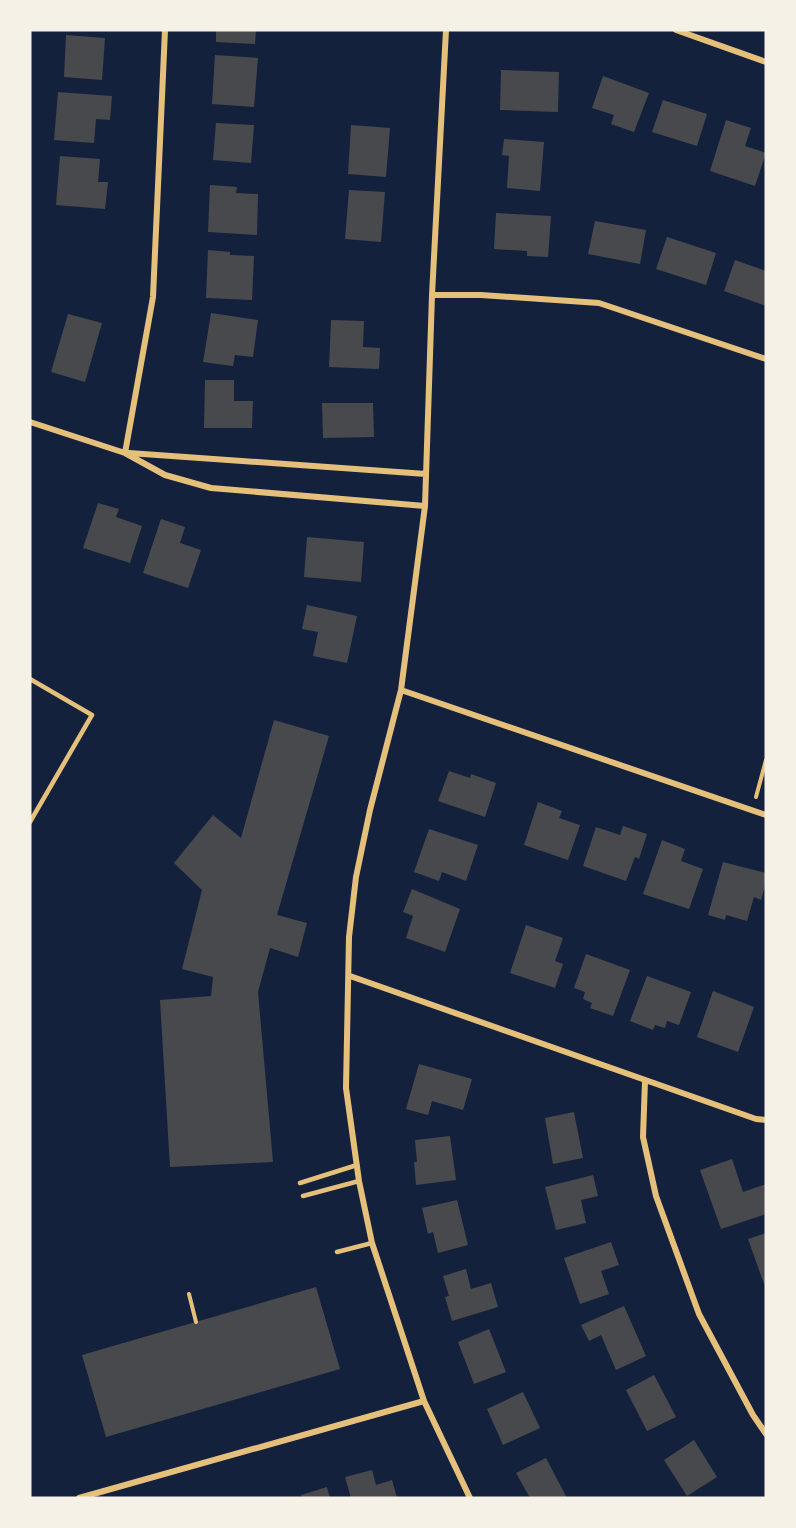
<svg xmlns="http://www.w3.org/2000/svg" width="796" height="1528" font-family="'Asap Condensed',sans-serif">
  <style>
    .building { fill: #48494c }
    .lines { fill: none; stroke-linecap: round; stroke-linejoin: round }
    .path { stroke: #e5c07b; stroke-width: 4 }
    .service { stroke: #e5c07b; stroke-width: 4.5 }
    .minor { stroke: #e5c07b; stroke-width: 6 }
  </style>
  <rect width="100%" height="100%" fill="#14213d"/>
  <path class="building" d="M216,30H256L255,44L216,42Z
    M66,35L105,38L102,80L64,77Z
    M215,55L258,58L254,107L212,104Z
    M501,70L559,72L558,112L500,110Z
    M603,76L649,93L634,132L611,124L614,115L592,108Z
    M58,92L112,96L110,120L96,119L94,143L54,140Z
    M663,100L707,114L697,146L652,132Z
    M726,120L751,128L745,146L766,153L755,186L710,171Z
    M216,123L254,125L251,163L213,160Z
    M351,125L390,128L386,177L348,174Z
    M504,139L544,142L540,191L507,188L509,156L502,155Z
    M60,156L100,159L98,182H108L105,209L56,205Z
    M210,185L237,187L236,193L258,194L257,235L208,232Z
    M349,190L385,192L381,242L345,239Z
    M496,213L551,216L548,257L527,256V251L494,249Z
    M595,221L646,230L640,264L588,254Z
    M667,237L716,253L706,285L656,269Z
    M208,250L230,252V255L254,256L252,300L206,298Z
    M735,260L766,271V306L724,291Z
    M211,313L258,320L253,357L235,355L233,366L203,362Z
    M68,314L102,323L85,382L51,372Z
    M331,320L364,321L363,347L380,348L379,369L329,367Z
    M205,380H234V401H253L252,428H204Z
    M322,403H373L374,437L323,438Z
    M98,503L119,509L116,517L142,526L130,563L83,548Z
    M161,519L185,527L180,543L201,550L188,588L143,573Z
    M307,537L364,542L361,582L304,577Z
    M307,605L357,616L347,663L313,656L318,632L302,629Z
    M274,720L329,736L277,915L307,923L298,957L270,948L258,992L273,1162L170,1167L160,1000L211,996L213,977L182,969L202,890L174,863L213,815L241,838Z
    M449,771L470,778L471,774L496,783L485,817L438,801Z
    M538,802L562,811L559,818L580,825L568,860L524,845Z
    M623,826L647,834L639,859L635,857L626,881L583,866L596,827L620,835Z
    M429,829L478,845L466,881L442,872L439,881L414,872Z
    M662,840L685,849L681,861L703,869L689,909L643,894Z
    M723,862L766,873V882L761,900L754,897L747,921L726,915L725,920L708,915Z
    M412,889L460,909L445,952L406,938L413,916L403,912Z
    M526,925L563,938L555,961L563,964L555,988L510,973Z
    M586,954L630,970L613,1016L590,1008L592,1003L583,999L585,992L574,988Z
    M647,976L691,992L679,1025L667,1021L665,1028L655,1025L653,1030L630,1021Z
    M713,991L754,1007L738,1052L697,1037Z
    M419,1064L472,1079L463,1110L432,1101L428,1115L406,1109Z
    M574,1112L583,1158L553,1164L545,1118Z
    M450,1136L456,1180L416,1185L414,1162H417L415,1140Z
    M732,1159L743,1192L766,1184V1214L721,1229L700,1170Z
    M593,1175L598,1196L581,1200L586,1223L556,1230L545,1187Z
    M457,1200L468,1245L438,1253L433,1232L428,1234L422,1208Z
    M766,1233V1283L764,1284L748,1239Z
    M611,1242L619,1265L601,1271L609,1294L580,1304L564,1258Z
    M466,1269L471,1289L491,1283L498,1307L452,1321L445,1297L449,1296L443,1276Z
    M316,1287L340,1369L106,1437L82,1355Z
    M624,1306L646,1356L616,1370L601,1335L589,1341L581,1325Z
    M489,1329L506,1372L474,1384L458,1342Z
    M654,1375L676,1417L647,1431L626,1390Z
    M523,1392L540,1428L503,1445L487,1409Z
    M694,1440L717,1477L687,1496L664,1460Z
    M546,1458L567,1498H530L516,1473Z
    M372,1470L376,1485L392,1480L397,1498H351L345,1477Z
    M327,1487L330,1498H302L301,1495Z"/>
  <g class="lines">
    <path class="path" d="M756,797L766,760
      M189,1294L196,1322"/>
    <path class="service" d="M30,679L92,715L30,822
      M300,1183L357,1165
      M303,1196L359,1181
      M337,1252L372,1243"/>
    <path class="minor" d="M446,30L432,295L425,506L401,690L370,810L356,877L349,937L346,1088L359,1181L372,1243L424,1401L470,1498
      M676,30L766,62
      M432,295H481L599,303L766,359
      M30,422L125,453L165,475L211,488L425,506
      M125,453L153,297L165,30
      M129,453L426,474
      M401,690L766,815
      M350,976L756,1119L766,1120
      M645,1081L643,1137L656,1196L699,1314L753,1415L766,1434
      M79,1498L424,1401"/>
  </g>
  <rect width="796" height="1528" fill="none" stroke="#f6f1e7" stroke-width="63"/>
</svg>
